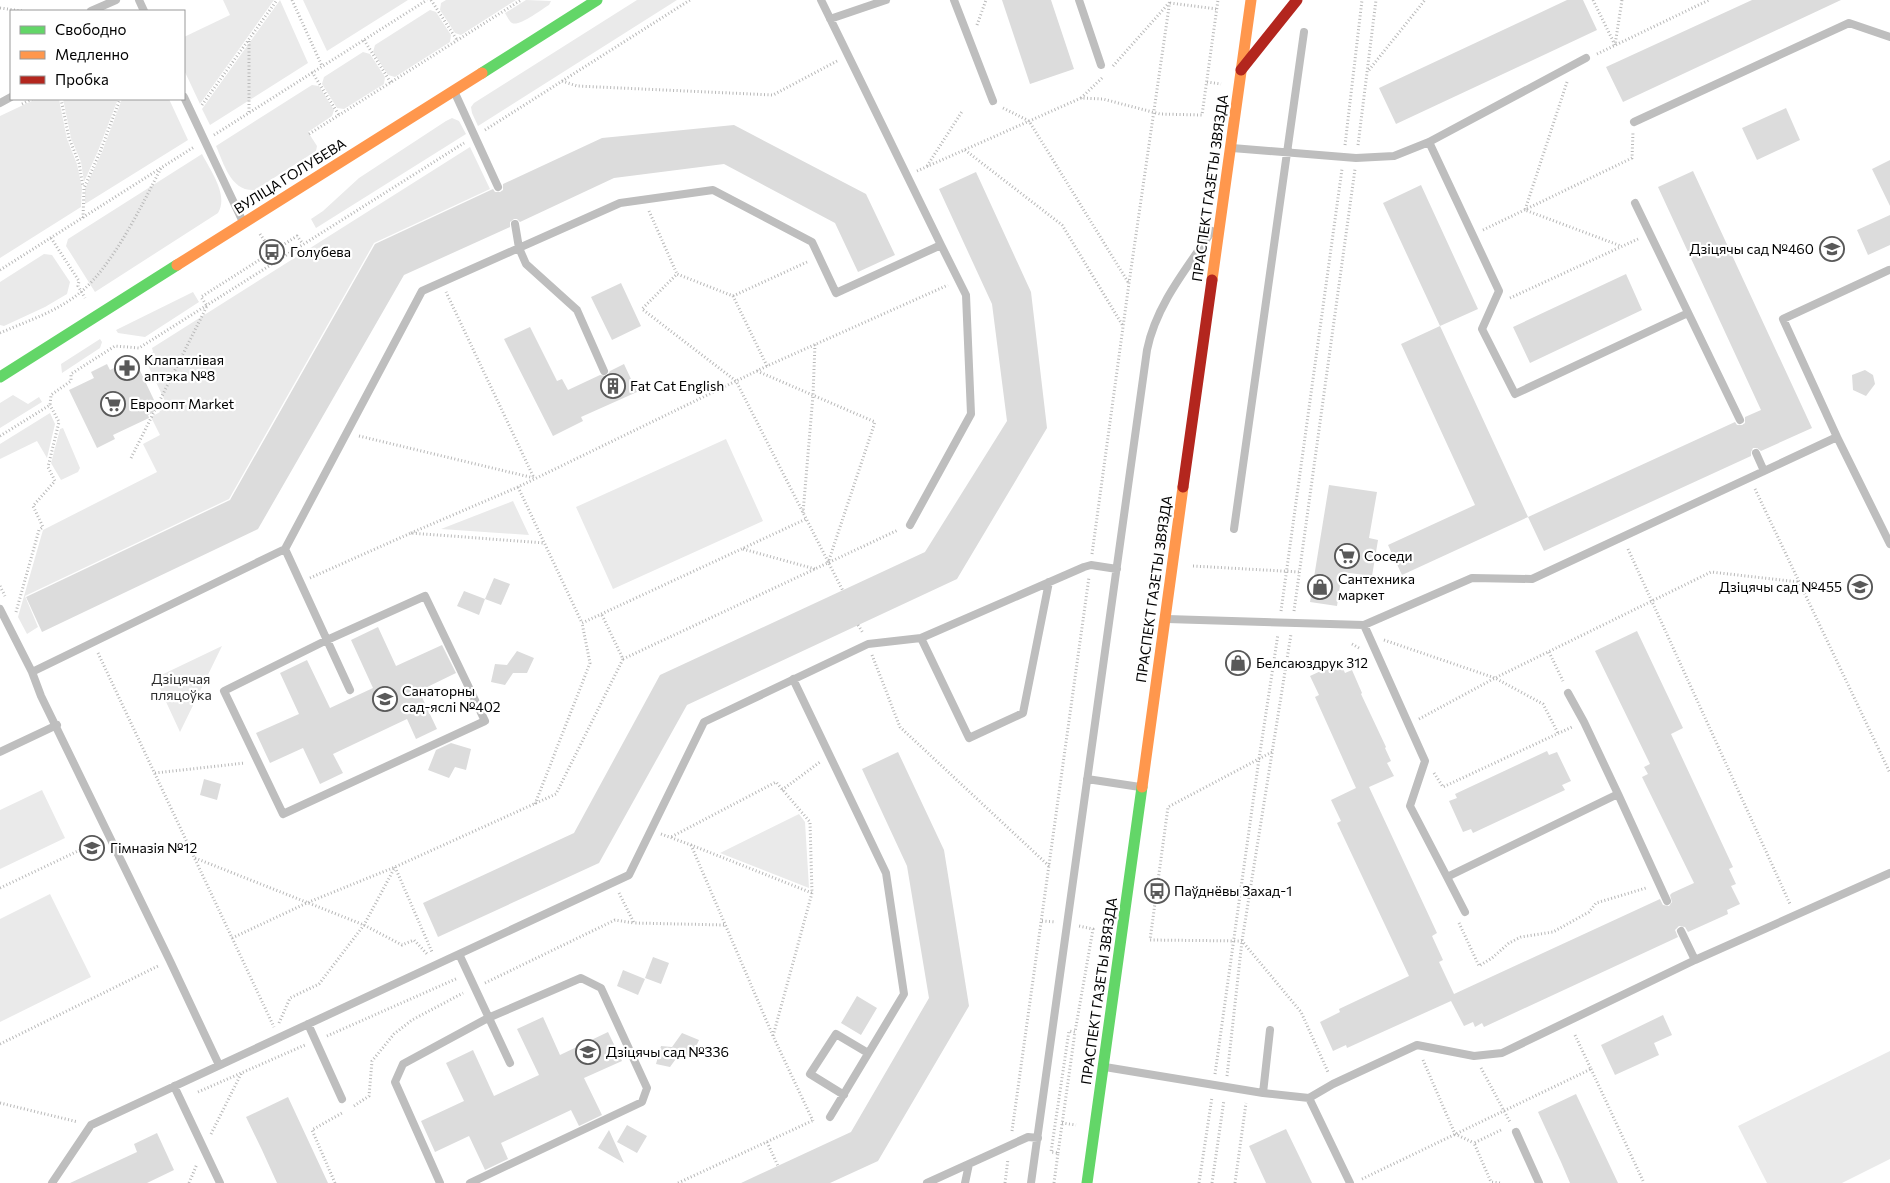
<svg xmlns="http://www.w3.org/2000/svg" width="1890" height="1183" font-family="Commissioner,sans-serif">
  <style>
    .green { fill: #eaeaea }
    .building { fill: #dcdcdc }
    .lines { fill: none; stroke-linecap: round; stroke-linejoin: round }
    .path { stroke: #b8b8b8; stroke-width: 3; stroke-dasharray: 1 2.5; stroke-linecap: butt }
    .lane { stroke: #bebebe; stroke-width: 8 }
    .fast { stroke: #63d668; stroke-width: 11 }
    .slow { stroke: #ff974d; stroke-width: 11 }
    .jam { stroke: #b3261e; stroke-width: 11 }
    .labels { text-anchor: middle; stroke-width: 4.5; stroke-linejoin: round; paint-order: stroke }
    .street-label { font-size: 14px; fill: #000; stroke: #fff }
    .poi-label { font-size: 14px; fill: #000; stroke: #fff; text-anchor: start }
    .park-label { font-size: 14px; fill: #2f2f2f; stroke: #fff }
  </style>
  <rect width="100%" height="100%" fill="#fff"/>
  <path class="green" d="M223,0H274L200,104L184,70V37L230,15Z
    M280,0L308,63L210,125L202,109Z
    M303,0H408L327,51Z
    M446,0H516L461,35L455,33L440,10L441,3Z
    M526,0L551,1L549,5C542,9 519,27 512,23C509,21 507,16 505,13Z
    M637,0H677L478,126L472,113L471,107L474,103Z
    M430,10L436,12L451,35L450,42L395,77L388,75L373,52L375,45Z
    M363,52L370,54L385,77L384,84L344,109L337,108L322,84L324,77Z
    M312,85L319,86L334,110L332,116L308,132L317,146L316,151L255,190C231,192 224,164 216,146Z
    M36,99H59L67,139L77,164L82,188L81,207L0,258V116Z
    M63,99H118L98,151L84,182L81,162L71,138Z
    M122,99H169L188,140L85,204V189L102,152Z
    M452,118L459,121L466,134L316,228L311,219L323,211L359,178L446,121Z
    M470,147L490,189L374,243L229,499L25,596L38,627L27,634L18,617L43,530L157,472L143,444L160,435L151,417L160,412L157,407L166,403L144,357L153,352L152,348Z
    M202,154C210,170 229,195 218,213L95,292L66,246L68,239Z
    M44,254L52,255L70,282L67,294L45,307L4,326L0,325V282Z
    M193,292L199,302L145,337L118,333L116,330Z
    M100,339L102,342L100,348L62,373L61,364Z
    M13,395L28,404L39,397L42,402L0,428V403Z
    M50,413L55,424L47,458L37,441L0,459V444Z
    M63,428L80,468L78,472L61,480L51,463L60,429Z
    M726,439L763,521L613,589L576,507Z
    M513,501L529,535L441,529Z
    M222,646L180,732L155,678Z
    M42,790L65,838L0,869V810Z
    M799,814L805,822L809,888L720,853Z
    M50,894L91,977L0,1022V919Z
    M1890,1051V1159L1842,1183H1767L1738,1126Z"/>
  <path class="building" d="M1002,0H1051L1074,69L1030,84Z
    M1567,0H1583L1597,30L1396,124L1379,88Z
    M1752,0H1841L1623,102L1606,67Z
    M1786,108L1800,140L1757,160L1742,128Z
    M734,125L866,194L895,255L858,272L835,223L724,164L614,178L520,222L517,219H514L510,222V227L404,275L258,529L42,632L26,597L230,500L375,244L493,189L495,192H500L503,190V184L602,138Z
    M1890,160V206L1872,169Z
    M1693,171L1812,428L1761,451L1757,448H1753L1751,452V456L1544,551L1528,517L1735,422L1737,425H1742L1745,423V417L1761,410L1658,187Z
    M976,172L1031,292L1047,428L957,579L687,705L599,863L438,937L423,903L574,833L660,675L925,552L1007,421L992,304L939,189Z
    M1421,185L1478,309L1440,326L1383,203Z
    M1890,215V245L1868,255L1857,230Z
    M1626,274L1642,310L1530,363L1513,327Z
    M621,283L641,326L612,340L591,297Z
    M1440,326L1528,517L1402,575L1388,545L1475,505L1401,344Z
    M530,327L557,381L562,379L568,390L600,375L607,376L610,371L624,364L637,392L581,417L583,421L553,436L504,339Z
    M134,358L154,400L149,403L154,412L148,415L149,418L113,435L115,439L97,448L69,390L94,378L91,372L107,364L110,370Z
    M1865,370L1873,375L1875,384L1866,396L1853,390L1852,375Z
    M1329,485L1377,492L1369,538L1378,540L1372,576L1342,572L1337,606L1310,602Z
    M494,578L510,584L501,605L485,599Z
    M464,591L485,599L479,615L457,606Z
    M378,627L396,666L442,645L456,673L419,691L437,729L416,739L407,719L333,754L343,773L320,784L303,748L270,763L256,733L299,714L280,673L307,660L330,708L373,688L351,640Z
    M1637,631L1683,728L1671,734L1733,867L1729,869L1736,884L1731,886L1740,904L1727,910L1728,914L1688,932L1685,927L1679,926L1675,930L1678,937L1676,938L1484,1027L1482,1023L1475,1027L1473,1022L1464,1026L1451,1001L1347,1048L1346,1045L1333,1051L1320,1022L1340,1012L1339,1009L1409,976L1337,823L1341,821L1331,800L1356,788L1315,697L1319,695L1310,676L1340,662L1345,673L1352,670L1362,693L1361,694L1386,747L1385,748L1391,761L1387,763L1394,776L1369,787L1437,933L1432,936L1443,960L1439,962L1454,994L1660,899L1663,905L1669,906L1672,902L1670,895L1672,893L1694,883L1642,777L1648,774L1644,767L1650,764L1595,651Z
    M517,651L534,658L527,673H513L505,685L491,682L495,664L507,665Z
    M451,743L471,749L466,770L455,767L449,778L428,770L436,750Z
    M1547,751L1549,755L1557,752L1571,781L1562,785L1565,790L1473,833L1471,829L1463,832L1449,801L1457,798L1455,794Z
    M898,752L944,850L969,1006L878,1161L830,1183H741L851,1132L929,998L907,866L862,769Z
    M204,779L221,784L217,800L200,795Z
    M653,957L669,963L661,984L645,978Z
    M623,970L645,979L638,995L617,986Z
    M857,996L877,1008L861,1035L841,1023Z
    M1663,1015L1672,1035L1654,1043L1659,1055L1615,1075L1601,1045Z
    M543,1017L560,1055L608,1032L622,1061L584,1078L602,1115L579,1126L571,1110L501,1143L508,1159L485,1170L469,1136L435,1152L421,1121L464,1101L446,1063L473,1050L494,1096L539,1075L517,1029Z
    M682,1033L699,1040L692,1055L678,1056L670,1067L656,1064L661,1046L672,1047Z
    M1576,1094L1618,1183H1570L1561,1162L1538,1112Z
    M288,1097L328,1183H277L262,1150L246,1117Z
    M627,1125L647,1136L637,1153L617,1142Z
    M1286,1129L1301,1160L1312,1183H1266L1249,1146Z
    M609,1130L624,1163L598,1148Z
    M157,1133L174,1170L147,1183H70L137,1152L134,1144Z"/>
  <g class="lines">
    <path class="path" d="M292,0L322,66
      M431,0L457,40
      M1593,0L1615,45L1622,0
      M1170,3L1217,9
      M0,8L22,11
      M977,25L986,0
      M364,40L391,83
      M249,41V112
      M1597,54L1709,0
      M1113,66L1169,3
      M1369,70L1425,0
      M312,72L339,115
      M1102,78L1081,98L1103,99L1160,114L1202,115L1218,0
      M562,81L577,86L773,95L837,61
      M1207,82L1221,84
      M1567,82L1525,210L1621,246
      M61,99L69,138L79,163L83,187
      M22,104L32,99
      M202,105L277,0
      M1003,108L1029,121L1128,282
      M485,130L690,0
      M309,134L521,0
      M214,135L427,0
      M1345,145L1362,0
      M1358,145L1376,0
      M965,150L1062,225L1123,326
      M927,166L963,110
      M917,171L1081,98
      M649,211L677,274
      M83,218L84,188L100,152L120,99
      M1483,230L1632,158L1633,132
      M260,234L272,252
      M51,238L79,281L78,286L85,298
      M0,270L194,147
      M733,296L807,262
      M1510,298L1638,239
      M0,333C27,321 59,311 82,291C113,265 142,205 161,168
      M767,366L733,296L677,274L642,309L736,381L843,591
      M757,371L875,422L828,563
      M0,436L50,405L51,395L71,381V374L115,346L139,348L464,143
      M359,436L534,478L446,292
      M131,458L207,306L201,297L297,236L303,244
      M518,487L582,623L806,519
      M1755,489L1890,773
      M803,513L813,395L815,344
      M411,533L518,487L767,366L948,285
      M743,549L815,569
      M1628,549L1790,904
      M1092,554L1129,283L1170,0
      M1193,566L1300,572
      M310,578L411,533L544,543
      M0,586L5,596
      M1281,611L1342,169
      M1294,611L1355,169
      M16,612L39,530L43,527L33,506L55,481L48,467L59,422L50,405
      M858,625L863,633
      M1384,640L1495,678L1543,704L1558,733
      M1352,644L1359,648
      M1549,652L1563,681
      M98,653L274,1027
      M872,655L900,727L1049,866
      M623,659L898,530
      M1419,719L1495,678L1711,572L1799,582
      M1272,752L1168,807L1150,940L1242,941L1301,1012L1328,1072
      M155,773L245,763
      M1434,773L1443,787L1572,727
      M782,790L820,762
      M535,804L590,663L582,623
      M661,834L691,845L812,893L810,822L776,782L671,837
      M691,845L773,1036
      M195,858L364,925L402,945L414,940L428,955
      M0,888L99,841
      M619,893L634,923L725,925
      M812,893L773,1036L813,1121
      M1042,921L1056,922
      M1459,923L1479,966L1492,958L1509,943L1521,937L1553,932L1589,912L1596,903L1646,888
      M232,938L309,902L395,867L556,794L623,659L601,613
      M485,983L615,920L634,923
      M279,1023L290,998L319,984L364,925L395,867L432,952
      M327,1036L458,978
      M0,1044L158,966
      M1423,1060L1455,1134L1474,1143
      M1481,1068L1510,1122
      M1591,1069L1644,1183
      M1215,1074L1259,759L1278,634
      M1227,1076L1242,941L1291,634
      M198,1092L305,1045
      M0,1103L78,1122
      M354,1106L369,1096L372,1061L394,1034L412,1020L463,993
      M1062,1123L1076,1125
      M1012,1131L1089,577
      M211,1134L242,1072
      M767,1142L778,1166
      M1058,1153L1075,1032
      M1362,1179L1591,1069L1574,1033
      M189,1183L197,1164
      M335,1183L312,1130L342,1113
      M678,1183L814,1120
      M1005,1183L1008,1159
      M1054,1183L1058,1153L1051,1152L1069,1031L1075,1032L1093,929L1079,926
      M1199,1183L1212,1097
      M1212,1183L1224,1100
      M1235,1183L1246,1103
      M1500,1183L1491,1182L1474,1143L1503,1129"/>
    <path class="lane" d="M139,0L144,11
      M821,0L941,245
      M954,0L993,101
      M1079,0L1101,65
      M91,11L116,0
      M830,19L886,0
      M454,91L498,187
      M184,97L243,222
      M0,103L11,97
      M1634,122L1849,23L1890,37
      M1429,142L1499,291L1482,329L1515,394L1688,313
      M1232,148L1356,158L1394,156L1429,142L1586,58
      M1635,203L1740,420
      M515,224L519,248L526,264L577,310L604,371
      M1837,437L1890,544
      M1756,453L1764,471
      M1234,529L1304,32
      M285,549L350,690
      M425,596L485,721L283,814L224,691L327,640Z
      M0,609L32,672L41,696L170,961L219,1065
      M1167,619L1364,625L1472,578L1532,579L1837,437L1783,319L1889,270
      M1364,625L1425,761L1410,806L1447,877L1618,794L1667,901
      M921,638L969,738L1023,713L1049,582
      M32,672L285,549L422,291L620,203L713,190L812,242L836,293L941,245L966,295L971,414L910,525
      M793,679L886,873L904,994L830,1117
      M1568,693L1584,722L1618,794
      M0,752L57,725
      M1087,779L1140,787
      M1447,877L1465,912
      M1681,931L1695,960
      M459,954L510,1063
      M308,1024L342,1099
      M1105,1067L1263,1093L1309,1098L1333,1084L1417,1045L1474,1056L1502,1053L1695,960L1890,873
      M174,1086L220,1183
      M1263,1093L1270,1030
      M844,1095L810,1074L836,1034L868,1053
      M1309,1098L1350,1183
      M1516,1132L1539,1183
      M52,1183L91,1125L629,875L704,722L868,644L921,638L1084,567L1091,565L1117,569
      M440,1183L395,1082L403,1064L488,1018L581,978L601,988L647,1088L642,1102L470,1183
      M927,1183L1028,1137L1038,1138
      M965,1183L969,1164
      M1031,1183L1147,350C1156,305 1187,268 1212,231"/>
    <path class="fast" d="M482,73L597,0
      M0,377L177,265
      M1087,1183L1142,787"/>
    <path class="slow" d="M177,265L482,73
      M1212,280L1251,0
      M1142,787L1183,487"/>
    <path class="jam" d="M1241,70L1297,0
      M1183,487L1212,280"/>
  </g>
  <defs>
    <symbol id="school-ring" viewBox="-11 -11 22 22"><circle r="9.5" fill="#fff" stroke="#595959" stroke-width="1.5"/><path d="M0-5L7-2L0 1L-7-2ZM-4 1L0 2.5L4 1V4Q0 6-4 4Z" fill="#595959"/></symbol>
    <symbol id="bus-ring" viewBox="-11 -11 22 22"><circle r="9.5" fill="#fff" stroke="#595959" stroke-width="1.5"/><path d="M-5-6H5V4H4V6H2V4H-2V6H-4V4H-5ZM-3.5-4V0h7V-4ZM-3.5 1.2v1.5H-2V1.2ZM2 1.2v1.5H3.5V1.2Z" fill="#595959"/></symbol>
    <symbol id="pharmacy-ring" viewBox="-11 -11 22 22"><circle r="9.5" fill="#fff" stroke="#595959" stroke-width="1.5"/><path d="M-2-6h4v4h4v4h-4v4h-4v-4h-4v-4h4Z" fill="#595959"/></symbol>
    <symbol id="building-ring" viewBox="-11 -11 22 22"><circle r="9.5" fill="#fff" stroke="#595959" stroke-width="1.5"/><path d="M-4-6H4V6H1V3H-1V6H-4ZM-2.5-4.3h1.7v1.8h-1.7ZM.8-4.3h1.7v1.8H.8ZM-2.5-1h1.7V.8h-1.7ZM.8-1h1.7V.8H.8Z" fill="#595959"/></symbol>
    <symbol id="supermarket-ring" viewBox="-11 -11 22 22"><circle r="9.5" fill="#fff" stroke="#595959" stroke-width="1.5"/><path d="M-6-5.5h2.5l.6 2H6L4.5 2H-2.5L-4.4-4H-6ZM-1.5 3.2a1.3 1.3 0 1 0 .1 0ZM3 3.2a1.3 1.3 0 1 0 .1 0Z" fill="#595959"/></symbol>
    <symbol id="shop-ring" viewBox="-11 -11 22 22"><circle r="9.5" fill="#fff" stroke="#595959" stroke-width="1.5"/><path d="M-5-2.5h2.3a2.7 3.5 0 0 1 5.4 0H5L5.5 6h-11ZM-1.5-2.5h3a1.5 2.3 0 0 0-3 0Z" fill="#595959"/></symbol>
  </defs>
  <g fill-rule="evenodd">
    <use href="#school-ring" x="1818" y="235" width="28" height="28"/>
    <use href="#bus-ring" x="258" y="238" width="28" height="28"/>
    <use href="#pharmacy-ring" x="113" y="354" width="28" height="28"/>
    <use href="#building-ring" x="599" y="372" width="28" height="28"/>
    <use href="#supermarket-ring" x="99" y="390" width="28" height="28"/>
    <use href="#supermarket-ring" x="1333" y="542" width="28" height="28"/>
    <use href="#shop-ring" x="1306" y="573" width="28" height="28"/>
    <use href="#school-ring" x="1846" y="573" width="28" height="28"/>
    <use href="#shop-ring" x="1224" y="649" width="28" height="28"/>
    <use href="#school-ring" x="371" y="685" width="28" height="28"/>
    <use href="#school-ring" x="78" y="834" width="28" height="28"/>
    <use href="#bus-ring" x="1143" y="877" width="28" height="28"/>
    <use href="#school-ring" x="574" y="1038" width="28" height="28"/>
  </g>
  <g class="labels">
    <g class="street-label">
      <text transform="translate(290 176) rotate(-32)" y="5">ВУЛІЦА ГОЛУБЕВА</text>
      <text transform="translate(1210 188) rotate(-82)" y="5">ПРАСПЕКТ ГАЗЕТЫ ЗВЯЗДА</text>
      <text transform="translate(1154 589) rotate(-82)" y="5">ПРАСПЕКТ ГАЗЕТЫ ЗВЯЗДА</text>
      <text transform="translate(1099 991) rotate(-82)" y="5">ПРАСПЕКТ ГАЗЕТЫ ЗВЯЗДА</text>
    </g>
    <g class="poi-label">
      <text x="1814" y="254" text-anchor="end">Дзіцячы сад №460</text>
      <text x="290" y="257">Голубева</text>
      <text x="144" y="365">Клапатлівая<tspan x="144" dy="16">аптэка №8</tspan></text>
      <text x="630" y="391">Fat Cat English</text>
      <text x="130" y="409">Евроопт Market</text>
      <text x="1364" y="561">Соседи</text>
      <text x="1338" y="584">Сантехника<tspan x="1338" dy="16">маркет</tspan></text>
      <text x="1842" y="592" text-anchor="end">Дзіцячы сад №455</text>
      <text x="1256" y="668">Белсаюздрук 312</text>
      <text x="402" y="696">Санаторны<tspan x="402" dy="16">сад-яслі №402</tspan></text>
      <text x="110" y="853">Гімназія №12</text>
      <text x="1174" y="896">Паўднёвы Захад-1</text>
      <text x="606" y="1057">Дзіцячы сад №336</text>
    </g>
    <g class="park-label">
      <text x="181" y="684">Дзіцячая<tspan x="181" dy="16">пляцоўка</tspan></text>
    </g>
  </g>
  <rect x="10" y="10" width="175" height="90" fill="#ffffff" stroke="#999999"/>
  <rect x="20" y="26" width="25" height="8" fill="#63d668" stroke="#999999"/>
  <text x="55" y="35" font-size="15" fill="#000000">Свободно</text>
  <rect x="20" y="51" width="25" height="8" fill="#ff974d" stroke="#999999"/>
  <text x="55" y="60" font-size="15" fill="#000000">Медленно</text>
  <rect x="20" y="76" width="25" height="8" fill="#b3261e" stroke="#999999"/>
  <text x="55" y="85" font-size="15" fill="#000000">Пробка</text>
</svg>
